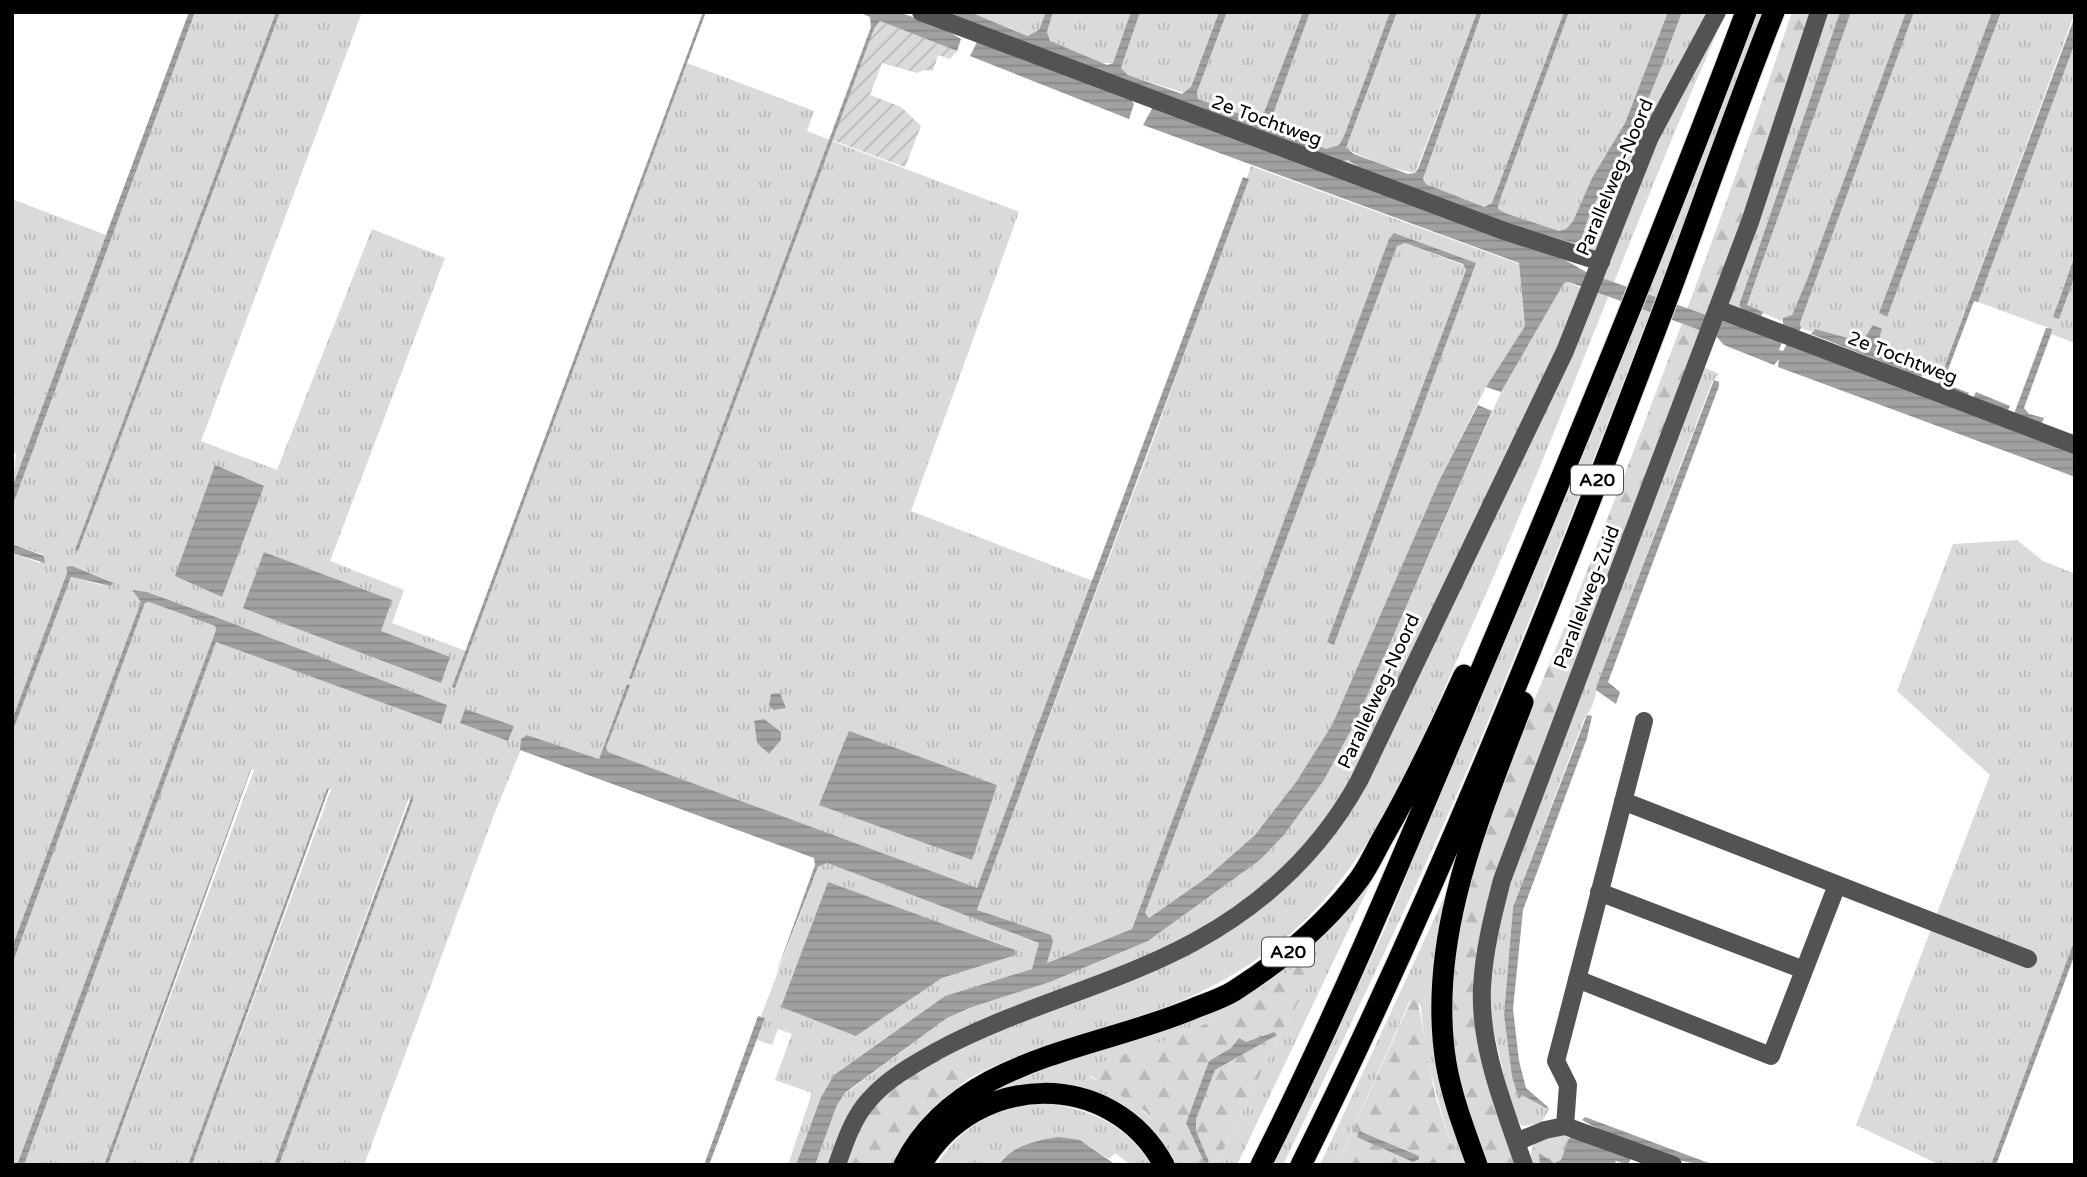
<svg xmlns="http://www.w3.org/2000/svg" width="2087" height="1177" font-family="'Varela Round',sans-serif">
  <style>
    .grass { fill: url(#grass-tufts); fill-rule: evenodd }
    .forest { fill: url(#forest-firs); fill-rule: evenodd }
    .garden { fill: url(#garden-furrows) }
    .water { fill: url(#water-rules) }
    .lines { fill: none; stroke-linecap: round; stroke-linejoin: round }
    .highway-casing { stroke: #dbdbdb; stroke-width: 23 }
    .minor { stroke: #535353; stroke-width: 18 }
    .highway { stroke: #000; stroke-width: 21 }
    .labels { text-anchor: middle; stroke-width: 6; stroke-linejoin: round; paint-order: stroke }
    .shield { fill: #fff; stroke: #4c4c4c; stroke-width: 2 }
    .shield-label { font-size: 18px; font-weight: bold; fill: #000 }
    .street-label { font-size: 19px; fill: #000; stroke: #fff }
  </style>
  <defs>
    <pattern id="grass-tufts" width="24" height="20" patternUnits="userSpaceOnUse" patternTransform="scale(1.75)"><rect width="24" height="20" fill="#dadada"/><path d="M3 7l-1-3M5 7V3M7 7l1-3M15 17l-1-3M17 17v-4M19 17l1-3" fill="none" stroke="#b9b9b9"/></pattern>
    <pattern id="forest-firs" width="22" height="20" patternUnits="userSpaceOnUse" patternTransform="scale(1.75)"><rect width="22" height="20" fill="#dadada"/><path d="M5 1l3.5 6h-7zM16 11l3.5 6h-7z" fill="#b9b9b9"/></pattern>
    <pattern id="garden-furrows" width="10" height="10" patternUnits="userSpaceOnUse" patternTransform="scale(1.75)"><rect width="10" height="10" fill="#dadada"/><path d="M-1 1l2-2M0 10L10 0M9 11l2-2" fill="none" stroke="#b9b9b9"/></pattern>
    <pattern id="water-rules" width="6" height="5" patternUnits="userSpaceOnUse" patternTransform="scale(1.75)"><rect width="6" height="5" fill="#a1a1a1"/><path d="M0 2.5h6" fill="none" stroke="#898989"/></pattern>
  </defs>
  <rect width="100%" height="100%" fill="#fff"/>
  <path class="grass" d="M195,12H276L75,550L278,12H362L201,441L277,470L372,229L445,258L330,561L404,590L392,623L466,651L453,687L687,63L814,111L807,131L830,140L629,678L632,679L832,141L1019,212L911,511L1093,581L977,889L608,752L606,748L629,685L627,684L599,759L527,735L495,812L364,1165H279L413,800L409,798L274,1165H192L331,790L329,786L188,1165H108L254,770L251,768L104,1165H24L216,641L440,723L447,705L224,620L147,592L132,590L141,602L12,947V733L71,577L105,586L66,568L67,573L12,720V553L40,563L44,555L12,544V507ZM264,552L392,600L380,631ZM754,721L781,740L769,754L757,743ZM943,766L997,785L819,805Z
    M946,12L1348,160L1517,227L1570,241H1581C1590,206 1608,178 1625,147C1648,104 1665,58 1682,12H1707L1640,146L1599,248L1594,252L1525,236Z
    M970,12H1046L1039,30L1026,36Z
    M1053,12H1131L1113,63H1099L1050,42L1047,32Z
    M1140,12H1219L1191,87L1185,93L1128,75L1121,68Z
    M1227,12H1303L1263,115L1257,120L1198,99L1197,92Z
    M1310,12H1390L1344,136L1339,145L1326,149L1282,131L1271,120Z
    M1397,12H1477L1415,173L1388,167L1346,149Z
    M1482,12H1564L1492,203L1483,207L1426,184L1423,179Z
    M1569,12H1668L1625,123L1592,178L1573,221L1566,229L1559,231L1505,213L1498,209V205Z
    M1758,12H1764C1678,241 1591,471 1498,697C1433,856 1357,1010 1283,1165H1273L1384,931Z
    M1825,12H1840L1739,304L1743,311L1730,305L1728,301Z
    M1851,12H1906L1808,277L1792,315L1782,321L1747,306Z
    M1914,12H1992L1879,313L1887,316L2001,12H2075L1939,381L1924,375L1925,371L1881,351L1873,325L1866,339L1858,343L1815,329L1811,332L1801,328L1800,323Z
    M1719,28C1632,227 1559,432 1470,630C1420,742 1375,870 1274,947C1243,970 1209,990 1173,1004C1105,1031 1032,1043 968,1079L934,1058L1161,964L1332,834L1652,145Z
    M2075,43V255L2057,304L2059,319L2075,276V343L2051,334L2049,328L1978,302Z
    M1251,166L1519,264L1525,326L1486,387L1439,481L1332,725L1296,782L1255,835L1206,878L1149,918L1145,913L1397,246L1405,243L1463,265L1466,270L1327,642L1334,645L1475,264L1394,234L1132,929L1047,963L1053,942L977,910L1154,438Z
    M12,199L106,235L12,488L16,454L12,452Z
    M1569,282L1584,290L1337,811L1262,890L1179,943L961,1032L831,1165H815L837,1105L846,1093L947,1018L972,1007L1050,982L1148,941L1260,860L1284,835L1324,780L1356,721L1501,392L1564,283Z
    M1702,366L1719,374L1712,382L1597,685C1596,699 1592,709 1584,719L1513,907L1504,1015L1512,1077L1519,1099L1522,1095L1550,1108L1541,1123L1522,1126L1513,1113L1489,1011L1491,959L1508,885Z
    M2017,540L2043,561L2075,574V939L1991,1165H1940L1856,1125L1990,775L1897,691L1953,544Z
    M149,602L215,626L216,630L17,1165H12V965L145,603Z
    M1389,844L1237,1165H1216L1281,1032L1321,962L1220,1017L1089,1077C1133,1093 1161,1125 1183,1165H1169L1071,1089L954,1113L983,1091L1235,994Z
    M827,863L1039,943L1040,947L1032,969L945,996L834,1075L821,1097L796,1165H788L812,1093L775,1080L792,1034L778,1029L772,1045L757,1040L765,1019L761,1016L818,867ZM828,883L1016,955L942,978L856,1036Z
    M1448,889L1439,945L1471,1165H1458C1441,1112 1424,1060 1421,1005L1410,1000L1337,1165H1320Z
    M1041,1103C1088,1108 1125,1123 1151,1165H1131L1115,1153L1109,1159L1080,1140L1004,1157L999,1165H937C962,1124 996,1109 1041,1103Z"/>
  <path class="forest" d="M1792,12H1814L1752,201L1478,958L1518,1165H1487C1467,1104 1443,1039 1451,974C1466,842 1535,705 1583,581C1657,393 1728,204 1792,12Z
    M1306,957L1322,962L1281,1032L1216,1165H1183L1146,1112L1080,1069C1126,1054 1174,1040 1217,1018C1250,1002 1278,979 1306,957ZM1276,1035L1215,1070L1196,1118V1131L1208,1164H1205L1186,1123L1209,1061L1231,1048Z
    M1417,997L1435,1095L1458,1165H1337L1411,1000Z
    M934,1058L968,1079L929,1111L891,1165H841L875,1102Z
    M1557,1132L1569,1138L1561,1160L1554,1163L1540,1157V1165H1529L1533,1145Z"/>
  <path class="garden" d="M880,21L957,51L950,59L938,55L933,71L924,70L917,73L882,63L870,95L901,107L921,126L905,167L832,140L874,29Z"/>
  <path class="water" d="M189,12H195L12,507V488Z
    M276,12H280L78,551L75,550Z
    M703,12H706L455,688L452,687Z
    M858,12H899L943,28L961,39L957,51L880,21L874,29L632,679L629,678L871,27L870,17Z
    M946,12H970L1027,36L1039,30L1046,12H1053L1047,32L1050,41L1107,65L1113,63L1131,12H1140L1121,68L1128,75L1182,94L1191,87L1219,12H1227L1197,92L1198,99L1257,120L1263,115L1303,12H1310L1271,120L1282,131L1326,149L1339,145L1344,136L1390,12H1397L1346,148L1354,154L1408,174L1415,173L1418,169L1477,12H1482L1423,179L1426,184L1484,207L1492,203L1564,12H1569L1498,205V209L1505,213L1559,231L1566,229L1573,221L1592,178L1625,123L1668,12H1682C1665,58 1648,104 1625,148C1608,179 1590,206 1581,241L1574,243L1517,227L1366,171L1348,160L1342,161Z
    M1840,12H1851L1747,305L1763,312L1761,317L1743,311L1739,305Z
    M1906,12H1914L1800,323L1801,328L1799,331L1783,326V318L1792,315L1808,277Z
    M1992,12H2001L1887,317L1879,313Z
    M2075,16V43L1978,302L1974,301L1943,383L1969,393L1967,396L1938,384Z
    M977,42L1131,99L1134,104L1129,119L970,56Z
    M1153,107L1565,260L1588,273L1782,342L1779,350L1783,351L1787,344L2075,454V477L1778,367L1779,359L1774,365L1724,345L1716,336L1569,282L1564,283L1501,392L1486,387L1525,326L1519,263L1143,125Z
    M1243,177L1249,179L977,910L1051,935L1053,942L1047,963L1132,929L1389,239L1394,233L1476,263L1334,645L1327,642L1466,270L1463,264L1405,243L1397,246L1145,913L1149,918L1206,878L1255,835L1296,782L1332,725L1439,481L1478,405L1492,411L1356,721L1324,780L1284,835L1260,860L1148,941L1050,982L972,1007L947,1018L846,1092L837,1105L815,1165H796L821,1097L834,1075L945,996L1032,969L1039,943L827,863L818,867L775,977L815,865L814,858L520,750L521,739L527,735L599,759L627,684L630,685L606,748L608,752L977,888Z
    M2075,255V276L2059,319L2053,317Z
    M1873,325L1882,329L1878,342L1881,351L1925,371L1921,377L1811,334L1815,329L1862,342Z
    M2046,328L2052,329L2051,334L2024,408L2029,414L2044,418L2042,423L2014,414Z
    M1714,380L1719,382V386L1608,682L1620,692L1616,704L1596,690L1597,685Z
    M1976,392L2010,406L2007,412L1973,398Z
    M215,465L264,486L222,597L175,576Z
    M12,544L44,556L45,563L12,553Z
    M264,552L392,600L381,631L450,657L441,683L243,608Z
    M72,566L113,583L111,586L71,577L12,733V720L67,573L66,567Z
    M132,590L147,592L224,620L447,705L441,724L216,642L24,1165H17L216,630L215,626L149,602L145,603L12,965V947L141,602Z
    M780,693L786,708L774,710L769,706L771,694Z
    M465,709L514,726L508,741L460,723Z
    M1587,715L1592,716L1587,738L1523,910L1513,1009L1519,1061L1526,1088L1548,1107L1546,1108L1522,1095L1519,1099L1512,1077L1504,1015L1513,907Z
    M764,719L781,732V740L769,754L757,743L754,721Z
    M849,731L997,785L972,860L819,805Z
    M252,767L108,1165H104L251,768Z
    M330,786L192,1165H188L327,789Z
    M412,795L413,800L279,1165H274Z
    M828,882L1015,950L1016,955L942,978L856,1036L781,1007Z
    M2075,939V954L1996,1165H1991Z
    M758,1016L765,1018L709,1165H704Z
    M1274,1032L1277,1035L1215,1070L1196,1119V1131L1209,1162L1205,1164L1186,1123L1209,1061L1231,1048L1239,1038L1246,1042Z
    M1585,1117L1714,1165C1674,1165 1617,1139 1582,1120Z
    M1359,1131L1419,1156V1159L1413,1162L1357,1137Z
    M1575,1136L1631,1158L1628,1165L1616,1161L1614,1165H1540L1539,1153L1554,1163L1561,1160L1569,1138Z
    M1059,1137L1080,1140L1116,1165H999C1011,1146 1037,1140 1059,1137Z"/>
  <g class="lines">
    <defs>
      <path id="highway" d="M904,1165C957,1059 1093,1050 1190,1010C1204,1004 1221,999 1234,991C1281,961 1327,923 1360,878C1370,864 1377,847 1386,832C1415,781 1440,728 1464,675
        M921,1165C975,1071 1112,1068 1164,1165
        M1261,1165C1341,1006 1409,841 1478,677C1571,457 1662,236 1746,12
        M1301,1165C1436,894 1549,612 1656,329C1696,224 1732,117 1774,12
        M1477,1165C1465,1131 1452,1098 1446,1063C1426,938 1480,816 1523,702"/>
    </defs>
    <use href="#highway" class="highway-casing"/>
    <path class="minor" d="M921,12L1507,232L1601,262
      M1717,309L2075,445
      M1623,801L2028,959
      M1599,892L1804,970
      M1577,979L1771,1056L1837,885
      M1565,1126L1568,1085L1556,1061L1644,721
      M1516,1142L1545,1130L1565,1126L1673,1165
      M837,1165C845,1142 853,1117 870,1099C888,1078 916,1063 939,1050C1021,1006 1113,986 1194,942C1264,904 1321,850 1359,781L1565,351L1650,137L1717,12
      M1524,1165C1505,1109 1479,1047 1482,987C1484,950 1493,915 1502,880L1750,222L1819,12"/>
    <use href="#highway" class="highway"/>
  </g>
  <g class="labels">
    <g class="shield">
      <rect x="1571" y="465.5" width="52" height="29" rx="5"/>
      <rect x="1262" y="937.5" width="52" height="29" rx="5"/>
    </g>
    <g class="shield-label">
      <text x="1597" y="486">A20</text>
      <text x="1288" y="958">A20</text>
    </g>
    <g class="street-label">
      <text transform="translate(1267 120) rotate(20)" y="7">2e Tochtweg</text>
      <text transform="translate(1614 177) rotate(-67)" y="7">Parallelweg-Noord</text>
      <text transform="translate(1903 357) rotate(21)" y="7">2e Tochtweg</text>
      <text transform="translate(1586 597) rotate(-69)" y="7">Parallelweg-Zuid</text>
      <text transform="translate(1378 691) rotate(-65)" y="7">Parallelweg-Noord</text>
    </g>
  </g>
  <rect width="2087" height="1177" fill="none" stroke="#000000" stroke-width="28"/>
</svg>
